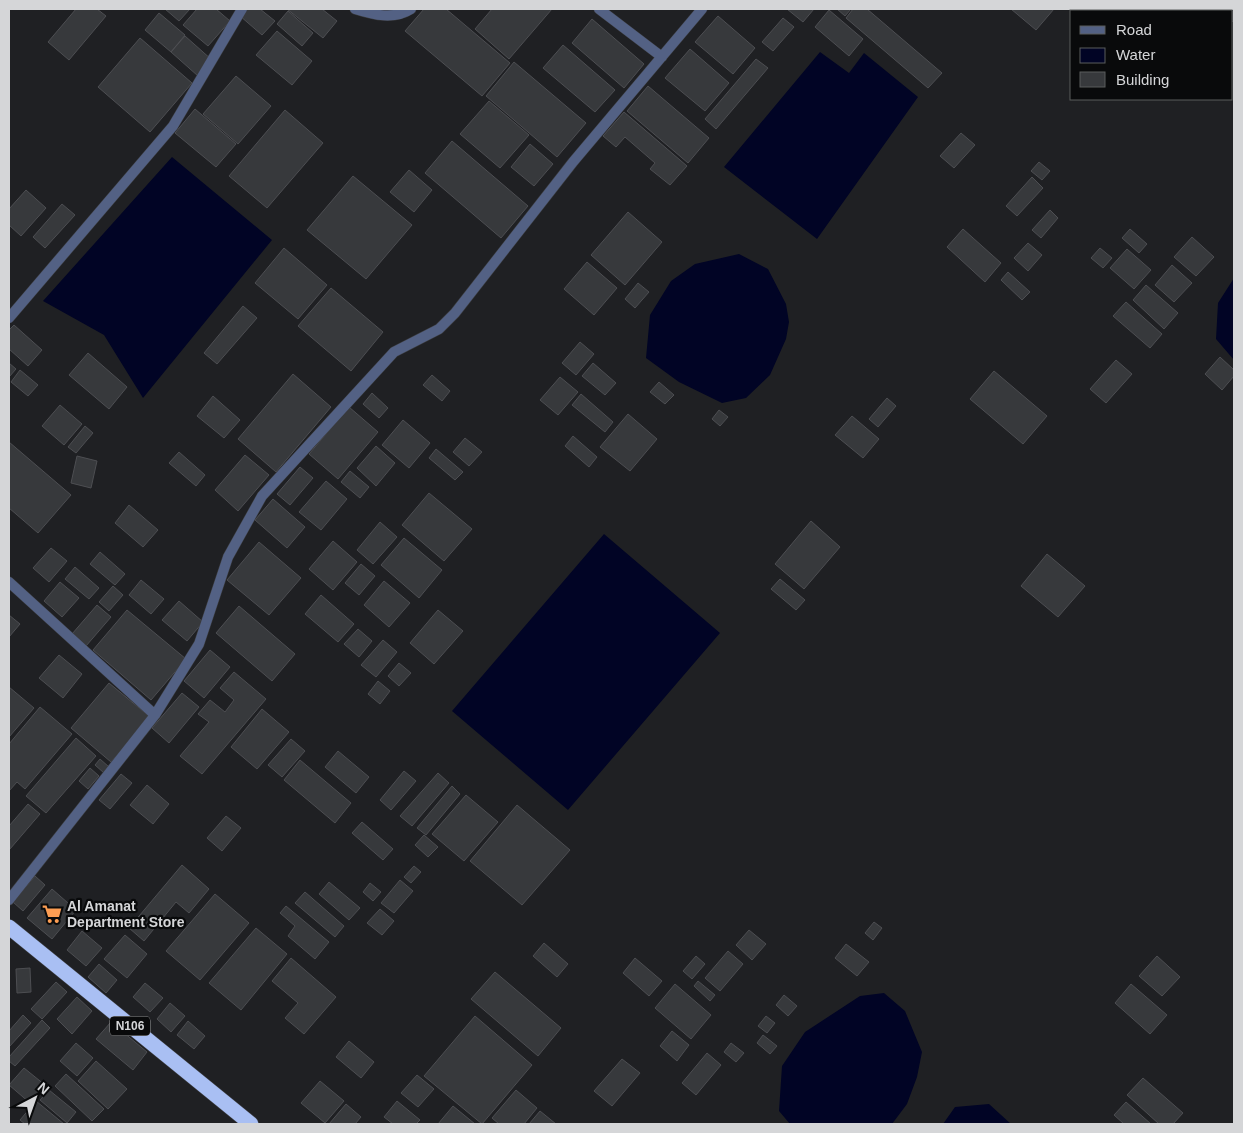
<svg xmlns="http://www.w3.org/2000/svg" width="1243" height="1133" font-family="Arial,sans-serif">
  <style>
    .water { fill: #010425 }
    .building { fill: #37393c; stroke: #4d4e52 }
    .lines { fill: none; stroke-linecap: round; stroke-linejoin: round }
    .street-casing { stroke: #3c3d40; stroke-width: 11 }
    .highway-casing { stroke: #3c3d40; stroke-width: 16 }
    .street { stroke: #536184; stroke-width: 10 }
    .highway { stroke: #a9bff3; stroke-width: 15 }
    .labels { text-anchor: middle; stroke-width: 4.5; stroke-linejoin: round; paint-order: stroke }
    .shield { fill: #090a0b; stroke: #98999a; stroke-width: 1 }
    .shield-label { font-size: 12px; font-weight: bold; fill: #d5d6d8 }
    .poi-label { font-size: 14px; font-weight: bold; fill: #d5d6d8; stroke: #090a0b; text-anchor: start }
  </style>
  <rect width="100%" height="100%" fill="#1f2023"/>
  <path class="water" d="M1077,9H1161L1163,11H1076Z
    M820,52L849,73L864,53L918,97L817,239L724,167Z
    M172,157L272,240L143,398L104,335L43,301Z
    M739,254L768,269L786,304L789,322L786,339L770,375L746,398L722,403L679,382L646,358L650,315L671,281L695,264Z
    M1234,278V360L1216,339L1218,303Z
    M604,534L720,633L568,810L452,711Z
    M884,993L905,1011L922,1052L917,1077L907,1104L892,1124H790L779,1111L782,1066L805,1032L860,996Z
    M989,1104L1011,1124H943L955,1107Z"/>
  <path class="building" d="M76,9H97L106,16L69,60L48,42Z
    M165,9H190L179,21Z
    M197,9H216L230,21L208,46L183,25Z
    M247,9H260L275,21L262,35L240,16Z
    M287,9H322L337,21L323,38Z
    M424,9H446L510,63L482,96L405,31Z
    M492,9H552L509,59L475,29Z
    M787,9H814L803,22Z
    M837,9H851L845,16Z
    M853,9H867L942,73L928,88L846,18Z
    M1011,9H1054L1036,30Z
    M1224,9H1234V23L1232,21V11H1222Z
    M829,10L863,39L849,56L815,27Z
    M288,11L313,33L302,46L277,24Z
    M159,13L185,35L171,52L145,30Z
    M718,16L755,48L733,74L695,42Z
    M783,18L794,27L773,51L762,42Z
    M592,19L644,64L624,88L572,43Z
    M277,31L312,61L292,85L256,55Z
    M185,36L212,60L198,76L171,52Z
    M140,38L192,83L150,132L98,87Z
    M563,45L615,90L595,112L543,68Z
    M690,49L729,83L705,111L665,78Z
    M756,59L768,68L716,129L705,119Z
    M514,62L586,123L557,157L486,96Z
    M236,76L271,106L238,144L203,114Z
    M648,86L709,138L688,163L627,111Z
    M489,101L529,135L500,168L460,134Z
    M195,109L236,144L216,167L175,133Z
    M285,110L323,143L267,208L229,176Z
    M624,112L687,166L670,185L650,169L655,163L625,137L616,147L603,136Z
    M961,133L975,145L954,168L940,156Z
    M452,141L528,206L501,238L425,173Z
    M530,144L553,164L534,186L511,167Z
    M1039,162L1050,171L1042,180L1031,171Z
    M409,170L432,190L414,212L390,192Z
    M353,176L412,225L366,279L307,230Z
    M1032,177L1043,188L1017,216L1006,206Z
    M26,190L46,208L21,236L9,225V209Z
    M62,204L75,215L45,248L33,237Z
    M1050,210L1058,218L1041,238L1032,230Z
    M628,212L662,242L625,285L591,255Z
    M963,229L1001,263L985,282L947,247Z
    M1130,229L1147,244L1139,253L1122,238Z
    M1192,237L1214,257L1196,276L1174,257Z
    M1028,243L1042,255L1028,271L1014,258Z
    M284,248L327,285L298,319L255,283Z
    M1100,248L1112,258L1103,268L1091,258Z
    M1127,249L1151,270L1134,289L1110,268Z
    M587,262L617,288L594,315L564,289Z
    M1172,265L1192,283L1174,302L1155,285Z
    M1008,272L1030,292L1022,300L1001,280Z
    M638,283L649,292L635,308L625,299Z
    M1146,285L1178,313L1164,329L1133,300Z
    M331,288L383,332L351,371L298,326Z
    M1126,302L1162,334L1150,348L1113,316Z
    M243,306L257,318L217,364L204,353Z
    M14,325L42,350L28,366L9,349V330Z
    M580,342L594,354L576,375L562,363Z
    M88,353L127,387L109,409L69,375Z
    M1220,357L1234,370V376L1222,390L1205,374Z
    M1116,360L1132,374L1106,403L1090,389Z
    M9,363L16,369L9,377Z
    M593,363L616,383L605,395L582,376Z
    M20,370L38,385L28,396L11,382Z
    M994,371L1047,416L1023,444L970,399Z
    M293,374L331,407L276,472L238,439Z
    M432,375L450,391L442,401L423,385Z
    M560,377L578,392L558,415L540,400Z
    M659,382L674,395L665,404L650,392Z
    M372,393L388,408L379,418L363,404Z
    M581,394L613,422L605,432L572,405Z
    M213,396L240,420L224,438L197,416Z
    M887,398L896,406L878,427L869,419Z
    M60,405L82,424L64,445L42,426Z
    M349,407L378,432L338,479L309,454Z
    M719,410L728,417L720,426L712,419Z
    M628,414L657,439L630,471L600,447Z
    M852,416L879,439L863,458L835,435Z
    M403,420L430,443L409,468L382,445Z
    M85,426L93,433L76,453L68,447Z
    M573,436L597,457L589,467L565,446Z
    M465,438L482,452L469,466L453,452Z
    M9,442L71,495L38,533L9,508Z
    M376,446L395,463L376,486L357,468Z
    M436,449L463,472L455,480L429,458Z
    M179,452L205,475L196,486L169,463Z
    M245,455L269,475L238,511L215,490Z
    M77,456L97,461L91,488L71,483Z
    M300,467L313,478L290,505L277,494Z
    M350,471L369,487L360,498L341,482Z
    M326,481L347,499L321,530L299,512Z
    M429,493L472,529L444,561L402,525Z
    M273,499L305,527L287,548L255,520Z
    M129,505L158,530L143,547L115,523Z
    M811,521L840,547L804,589L775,564Z
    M380,522L397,537L373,564L357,550Z
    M404,538L442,570L419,598L381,565Z
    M333,541L357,562L333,590L309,569Z
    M259,542L301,578L269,615L227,580Z
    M51,548L67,561L49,582L33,568Z
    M100,552L125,574L115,585L90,564Z
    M1047,554L1085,586L1058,617L1021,586Z
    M361,564L375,576L359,595L345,583Z
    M75,567L99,588L89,599L65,579Z
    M780,579L805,600L796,610L771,589Z
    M141,580L164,599L151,614L129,595Z
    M384,581L410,603L389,627L364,605Z
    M60,582L79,598L62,617L44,601Z
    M113,586L123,595L109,611L99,602Z
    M321,595L354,624L338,642L305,614Z
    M179,601L203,622L187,641L162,620Z
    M97,605L111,617L86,646L72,634Z
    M239,606L295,654L272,681L216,633Z
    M127,610L186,659L151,700L93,650Z
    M438,610L463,631L434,664L410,643Z
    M9,615L20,624L9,637Z
    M358,629L372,641L359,657L344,644Z
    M383,640L397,652L376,677L361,665Z
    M210,650L230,667L204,698L184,681Z
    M59,655L82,674L63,698L39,678Z
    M399,663L411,673L399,686L388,676Z
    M234,672L266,699L202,774L180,756L209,722L198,714L210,700L225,712L234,700L220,688Z
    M378,681L390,691L380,704L368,694Z
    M109,683L150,717L111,762L71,728Z
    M9,687L34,708L9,737Z
    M182,693L199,707L169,743L152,728Z
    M40,707L72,734L25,789L17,782L9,791V744Z
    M262,709L289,732L257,769L231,747Z
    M76,738L96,756L46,813L26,796Z
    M291,739L305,751L282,777L268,765Z
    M338,751L369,777L356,793L325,767Z
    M100,759L109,767L104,773L95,765Z
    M300,760L351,803L335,823L284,780Z
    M90,768L99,776L88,789L79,781Z
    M404,771L416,781L391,810L380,800Z
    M438,773L449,783L412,826L400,816Z
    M121,774L132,783L110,809L99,800Z
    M147,785L169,804L153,824L130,805Z
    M452,786L460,794L426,835L417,828Z
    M466,795L498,822L464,861L432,834Z
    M28,804L40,814L10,849L9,826Z
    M517,805L570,850L522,905L470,861Z
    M226,816L241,828L222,851L207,838Z
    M362,822L393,849L383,860L352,833Z
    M424,835L438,847L428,857L415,845Z
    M182,865L209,889L189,913L176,902L144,941L129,928Z
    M414,866L421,872L411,883L404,877Z
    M35,876L45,885L23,911L13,902Z
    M400,880L413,891L394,913L381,903Z
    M329,882L360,908L349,920L319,894Z
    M370,883L381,892L373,901L363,892Z
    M52,889L76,910L52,939L27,918Z
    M305,892L344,926L335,937L295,903Z
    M215,894L249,923L200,980L166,951Z
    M286,906L329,942L315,959L288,936L295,926L280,913Z
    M380,909L394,921L382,935L367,923Z
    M874,922L882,928L873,940L865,933Z
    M256,928L287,954L241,1010L209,983Z
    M749,930L766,944L752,960L736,945Z
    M82,931L102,948L86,966L67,950Z
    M125,935L147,954L127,978L104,959Z
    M544,943L568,964L557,977L533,956Z
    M846,944L869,962L857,976L835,958Z
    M728,951L743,964L720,991L705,978Z
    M696,956L705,964L692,979L683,971Z
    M1157,956L1180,977L1162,996L1139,976Z
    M291,958L336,997L304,1034L285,1018L298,1003L272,981Z
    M635,958L662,981L649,996L623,973Z
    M99,964L117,980L106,993L88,977Z
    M30,968L31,992L17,993L16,969Z
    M495,972L561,1028L538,1056L471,999Z
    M698,981L715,995L710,1001L694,986Z
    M56,982L67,992L42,1019L31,1009Z
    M145,983L163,998L150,1012L133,997Z
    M675,984L711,1015L691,1039L655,1008Z
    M1131,984L1167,1015L1150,1034L1115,1003Z
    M784,995L797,1006L788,1016L776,1005Z
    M77,997L92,1011L72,1034L57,1019Z
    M170,1003L185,1016L171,1032L157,1019Z
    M23,1015L31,1023L9,1047V1031Z
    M475,1016L532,1065L482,1124L424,1076Z
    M766,1016L775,1023L767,1033L758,1026Z
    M42,1020L50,1028L15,1066L9,1061V1057Z
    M188,1021L205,1036L194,1049L177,1035Z
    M111,1022L147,1052L133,1070L96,1039Z
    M672,1031L689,1045L677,1061L660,1046Z
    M763,1035L777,1046L770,1054L757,1043Z
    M349,1041L374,1062L361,1078L336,1057Z
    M76,1043L93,1058L77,1076L60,1061Z
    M731,1043L744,1053L736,1062L724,1052Z
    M707,1053L721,1065L696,1095L682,1083Z
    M622,1059L640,1073L612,1106L594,1091Z
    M96,1061L127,1089L108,1109L78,1081Z
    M24,1068L45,1085L30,1103L9,1085Z
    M66,1074L104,1109L92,1121L55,1086Z
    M417,1075L434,1089L418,1107L401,1093Z
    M1143,1078L1183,1113L1173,1124H1159L1127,1095Z
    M320,1081L344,1101L325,1123L301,1103Z
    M49,1090L76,1112L67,1123L40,1100Z
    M516,1090L537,1108L524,1124H499L492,1118Z
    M36,1101L64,1124H25L20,1120Z
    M397,1101L420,1120L416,1124H393L384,1117Z
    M1126,1102L1151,1124H1124L1114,1115Z
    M346,1104L361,1117L355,1124H329Z
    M453,1106L475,1124H438Z
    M540,1111L556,1124H529Z"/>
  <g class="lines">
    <defs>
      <path id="street" d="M355,9C374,15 394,20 411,9
        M599,9L662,57
        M9,318L173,126L242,9
        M9,582L155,715
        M9,900L155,715L199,644L228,557L262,496L394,352L439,329L455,313L573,162L702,9"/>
      <path id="highway" d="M9,927L251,1124"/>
    </defs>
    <use href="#street" class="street-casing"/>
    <use href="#highway" class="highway-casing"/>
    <use href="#street" class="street"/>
    <use href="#highway" class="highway"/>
  </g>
  <defs>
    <symbol id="supermarket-bare" viewBox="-9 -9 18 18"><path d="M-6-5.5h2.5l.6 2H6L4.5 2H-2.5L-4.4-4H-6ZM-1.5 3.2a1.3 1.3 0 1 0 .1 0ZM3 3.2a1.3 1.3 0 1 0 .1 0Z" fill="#fc9d53" stroke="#090a0b" stroke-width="2.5" paint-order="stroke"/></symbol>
  </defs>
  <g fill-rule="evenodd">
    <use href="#supermarket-bare" x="38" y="900" width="28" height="28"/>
  </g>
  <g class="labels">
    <rect class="shield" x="110" y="1016.5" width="40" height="19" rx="4"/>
    <g class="shield-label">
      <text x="130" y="1030">N106</text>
    </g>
    <g class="poi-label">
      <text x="67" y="911">Al Amanat<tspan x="67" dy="16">Department Store</tspan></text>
    </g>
  </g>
  <rect width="1243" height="1133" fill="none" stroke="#d5d6d8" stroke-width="20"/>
  <rect x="1070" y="10" width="162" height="90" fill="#090a0b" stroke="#5b5c5d"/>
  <rect x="1080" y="26" width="25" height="8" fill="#536184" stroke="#5b5c5d"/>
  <text x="1116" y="35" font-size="15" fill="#d5d6d8">Road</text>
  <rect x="1080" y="48" width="25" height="15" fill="#010425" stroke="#5b5c5d"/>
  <text x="1116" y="60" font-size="15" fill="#d5d6d8">Water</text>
  <rect x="1080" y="72" width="25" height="15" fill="#37393c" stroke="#5b5c5d"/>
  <text x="1116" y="85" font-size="15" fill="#d5d6d8">Building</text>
  <g transform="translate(35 1098) rotate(41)" stroke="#090a0b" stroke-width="4" paint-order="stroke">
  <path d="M0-4L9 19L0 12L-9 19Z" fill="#d5d6d8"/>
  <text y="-8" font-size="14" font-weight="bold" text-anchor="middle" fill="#d5d6d8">N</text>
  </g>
</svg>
